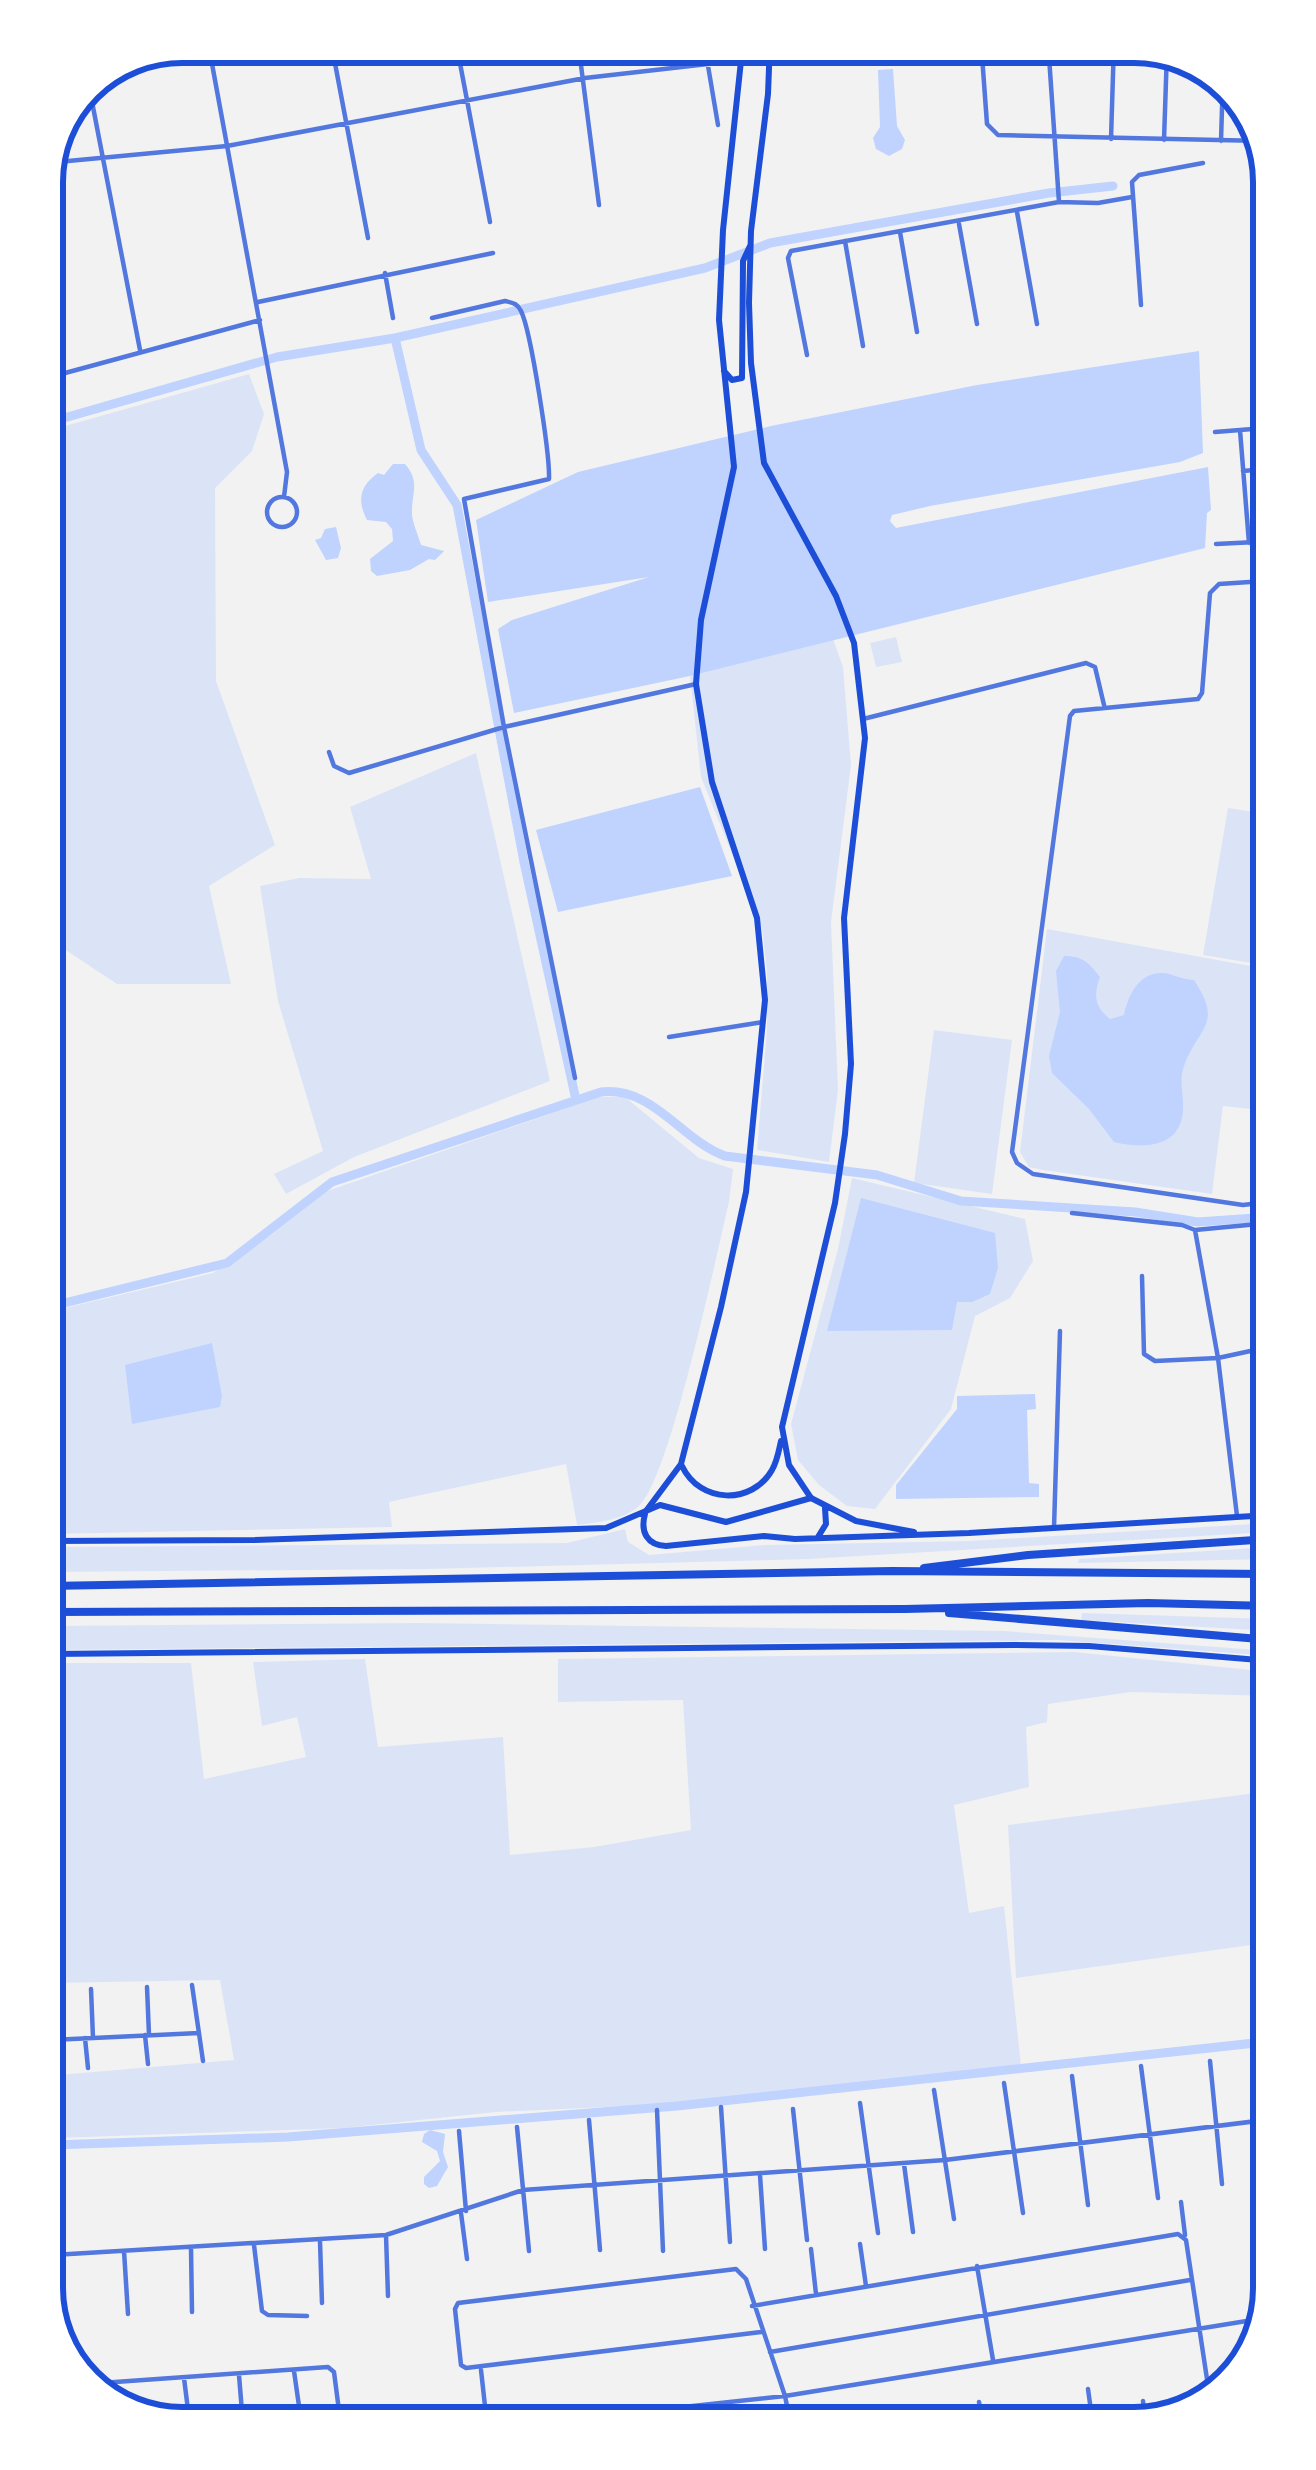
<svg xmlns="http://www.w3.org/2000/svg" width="1316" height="2470" font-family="'IBM Plex Sans',sans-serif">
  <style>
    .green { fill: #dbe4f7 }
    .water { fill: #bfd3fe }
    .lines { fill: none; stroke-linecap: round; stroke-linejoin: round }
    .canal { stroke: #bfd3fe; stroke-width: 9 }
    .minor { stroke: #5277de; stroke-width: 4.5 }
    .secondary { stroke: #1d4ed8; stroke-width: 6 }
    .primary { stroke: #1d4ed8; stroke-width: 6 }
    .motorway { stroke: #1d4ed8; stroke-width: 8 }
    .rim { fill: none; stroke: #1d4ed8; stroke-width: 6 }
  </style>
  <rect width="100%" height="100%" fill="#f2f2f2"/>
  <path class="green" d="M249,374L264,414L252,451L215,488L216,681L275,845L209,886L231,984H117L46,937L44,432Z
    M896,637L902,662L876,667L870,643Z
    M833,639L843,667L851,765L831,922L838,1090L829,1162L757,1150L767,1029V972L762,928L701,777L690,676Z
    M476,753L550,1081L354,1157L286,1194L274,1174L323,1151L278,1001L260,886L299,878L371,879L350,807Z
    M1228,808L1267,814V867L1251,963L1203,955Z
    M1047,929L1267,969L1268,1041H1262L1250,1109L1223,1106L1212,1194L1043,1170L1029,1167L1020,1152Z
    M934,1030L1012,1040L992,1194L914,1183Z
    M599,1097H625L699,1158L733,1169L729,1202C716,1256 670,1478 639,1506C622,1521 598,1522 577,1525L566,1464L389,1502L392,1527L49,1534L48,1312L213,1273L271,1235L327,1191Z
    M852,1178L1025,1219L1033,1261L1010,1298L975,1316L951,1409L875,1509L847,1506L819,1485L798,1460L791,1424L838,1249Z
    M1270,1523V1532L808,1559L429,1569L49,1572V1547L567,1543L625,1529L628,1542L649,1555L765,1545L969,1541Z
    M1270,1547V1559L1078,1563L1079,1559Z
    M1082,1613L1271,1619V1631L1081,1620Z
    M418,1623L1004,1631L1271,1651V1656L1058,1640L50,1650L49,1626Z
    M1074,1652L1271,1672V1696L1131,1692L1048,1704L1047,1722L1026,1727L1029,1787L954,1805L969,1913L1004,1906L1021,2066L652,2105L496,2112L344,2128L58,2138V2075L234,2060L220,1980L51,1983L50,1663H191L204,1779L306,1757L297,1717L262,1726L253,1662L365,1659L378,1747L503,1737L510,1855L594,1847L691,1830L683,1700L558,1702V1659Z
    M1271,1791L1272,1942L1016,1978L1008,1825Z"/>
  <path class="water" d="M893,69L897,126L905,140L902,149L889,156L876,149L873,138L880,127L878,70Z
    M1199,351L1203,453L1180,462L930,506L892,515L890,521L896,528L1208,467L1211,510L1207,513L1205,548L690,676L514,713L498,629L512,620L649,577L488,602L476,520L578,472L771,426L977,385Z
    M393,464H405C421,482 411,494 412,514C412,522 419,537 421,545L444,551L435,560L429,559L410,570L377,576L371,571L370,559L393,541L392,529L386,522L367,520C356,499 361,485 378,473L384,475Z
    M336,527L341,548L338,558L326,560L315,540L321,538L325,529Z
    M700,787L732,876L558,912L536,830Z
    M1064,956C1083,956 1089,963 1100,977C1093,995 1095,1007 1110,1019L1124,1015C1128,995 1139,972 1163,973C1174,974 1183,980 1194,980C1224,1025 1198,1027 1184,1066C1179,1079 1183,1092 1183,1104C1185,1147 1146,1150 1114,1142L1089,1109L1052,1073L1049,1056L1060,1012L1056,971Z
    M861,1198L995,1233L998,1268L990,1294L972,1302H957L952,1330L827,1331Z
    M212,1343L222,1396L220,1407L132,1424L125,1365Z
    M1035,1394L1036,1409L1027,1410L1029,1483L1039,1484V1497L896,1499V1485L957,1409V1396Z
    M430,2130L445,2134L443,2152L448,2167L437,2186L429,2188L424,2184V2177L440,2161L437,2151L422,2142L424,2134Z"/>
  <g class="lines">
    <path class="canal" d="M395,338L421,450L457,505L524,862L576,1100
      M43,424L277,357L395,338L705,268L770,243L1049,193L1113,186
      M48,1307L227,1263L332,1182L601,1092C653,1086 681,1140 725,1156L877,1175L961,1201L1135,1212L1198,1222L1269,1217
      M52,2145L288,2137L677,2106L1273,2041"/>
    <path class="minor" d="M208,42L287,472L284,497
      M331,42L368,238
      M456,42L490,222
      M578,42L599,205
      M704,42L718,125
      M981,42L987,124L998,135L1263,141
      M1048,42L1059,202
      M88,81L140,350
      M1111,139L1114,42
      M1164,140L1167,51
      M1221,141L1223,76
      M47,163L227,146L585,78L743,60
      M1017,212L1037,324
      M959,224L977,324
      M900,232L917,332
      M845,241L863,346
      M385,273L393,318
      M258,302L493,253
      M1141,305L1132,182L1139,175L1203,163
      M432,318L505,301C513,303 517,303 521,311C531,331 550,455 549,479L464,499L504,727L575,1078
      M807,355L788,258L791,251L1059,202L1098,203L1132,197
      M43,379L260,320
      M1259,404L1261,141
      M1240,430L1249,543
      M1215,432L1265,428
      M1243,471L1265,469
      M267 512a15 15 0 1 1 30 0a15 15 0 1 1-30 0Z
      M1216,544L1256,542
      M1265,581L1219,584L1210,593L1202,693L1198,699L1074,711L1070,716L1012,1152L1017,1163L1033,1174L1243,1205L1268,1202
      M863,719L1086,663L1095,667L1104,705
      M329,752L334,766L349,773L504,727L696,684
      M669,1037L763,1022
      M1072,1213L1182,1225L1195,1230L1218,1358L1155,1361L1144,1354L1142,1276
      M1195,1230L1269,1223
      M1264,1427L1270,1462
      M1237,1516L1218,1358L1269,1347
      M1054,1528L1060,1331
      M192,1985L203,2061
      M147,1987L149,2035
      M91,1989L93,2038
      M145,2035L148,2064
      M85,2038L88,2068
      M51,2040L199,2033
      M1210,2061L1222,2184
      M1141,2066L1158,2198
      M1072,2076L1088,2205
      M1004,2083L1023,2213
      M934,2090L954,2219
      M860,2103L878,2233
      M721,2107L730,2242
      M793,2109L807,2240
      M657,2110L663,2251
      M589,2120L600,2250
      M517,2127L529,2251
      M459,2131L466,2211
      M904,2164L913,2232
      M760,2175L765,2249
      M1181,2202L1185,2235
      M461,2213L467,2259
      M386,2235L388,2296
      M320,2241L322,2303
      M860,2244L866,2286
      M254,2245L262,2311L268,2315L307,2316
      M191,2248L192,2312
      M811,2249L816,2294
      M124,2251L128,2314
      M53,2255L386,2235L523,2190L945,2160L1273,2119
      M977,2266L993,2360
      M1274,2289V2269
      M752,2306L1178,2234L1186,2240L1210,2399
      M761,2332L466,2368L461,2365L455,2309L458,2303L736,2269L746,2279L785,2396L790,2421
      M770,2352L1190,2280
      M481,2370L487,2424
      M294,2371L301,2420
      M239,2375L242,2412
      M184,2378L188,2410
      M87,2384L328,2367L334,2372L341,2426
      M1088,2389L1092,2418
      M1143,2401L1145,2418
      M979,2402L982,2419
      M924,2407L926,2420
      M343,2423L418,2416L427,2425
      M526,2424L785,2396L1265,2318"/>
    <path class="secondary" d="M645,1514C640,1532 647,1545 666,1546L764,1536L795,1539L969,1533L1270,1515
      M818,1537L826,1524L825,1508
      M49,1541L255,1540L606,1528L660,1505L726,1522L811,1498L856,1521L914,1532
      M50,1654L1014,1645L1089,1646L1271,1661"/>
    <path class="primary" d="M770,42L768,94L751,231L749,303L751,363L764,463L836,596L854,643L865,738L844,918L851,1064L845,1134L835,1203L782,1427L789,1465L811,1498
      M724,371L732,380L742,378L743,261L750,246
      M682,1466C700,1504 752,1505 772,1470C777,1462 779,1450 781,1441
      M646,1511L681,1464L721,1307L746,1192L765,1000L757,918L712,782L696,684L701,620L734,467L719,320L723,230L743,42"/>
    <path class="motorway" d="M924,1568L1028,1555L1270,1539
      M49,1586L892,1571L1270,1574
      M49,1612L905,1609L1148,1603L1271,1606
      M949,1613L1271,1640"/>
  </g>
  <path d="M0 0H1316V2470H0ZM182 63H1134A119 119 0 0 1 1253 182V2288A119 119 0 0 1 1134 2407H182A119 119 0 0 1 63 2288V182A119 119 0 0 1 182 63Z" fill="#fff" fill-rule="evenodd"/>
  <path class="rim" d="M182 63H1134A119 119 0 0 1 1253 182V2288A119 119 0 0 1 1134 2407H182A119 119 0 0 1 63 2288V182A119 119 0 0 1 182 63Z"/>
</svg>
